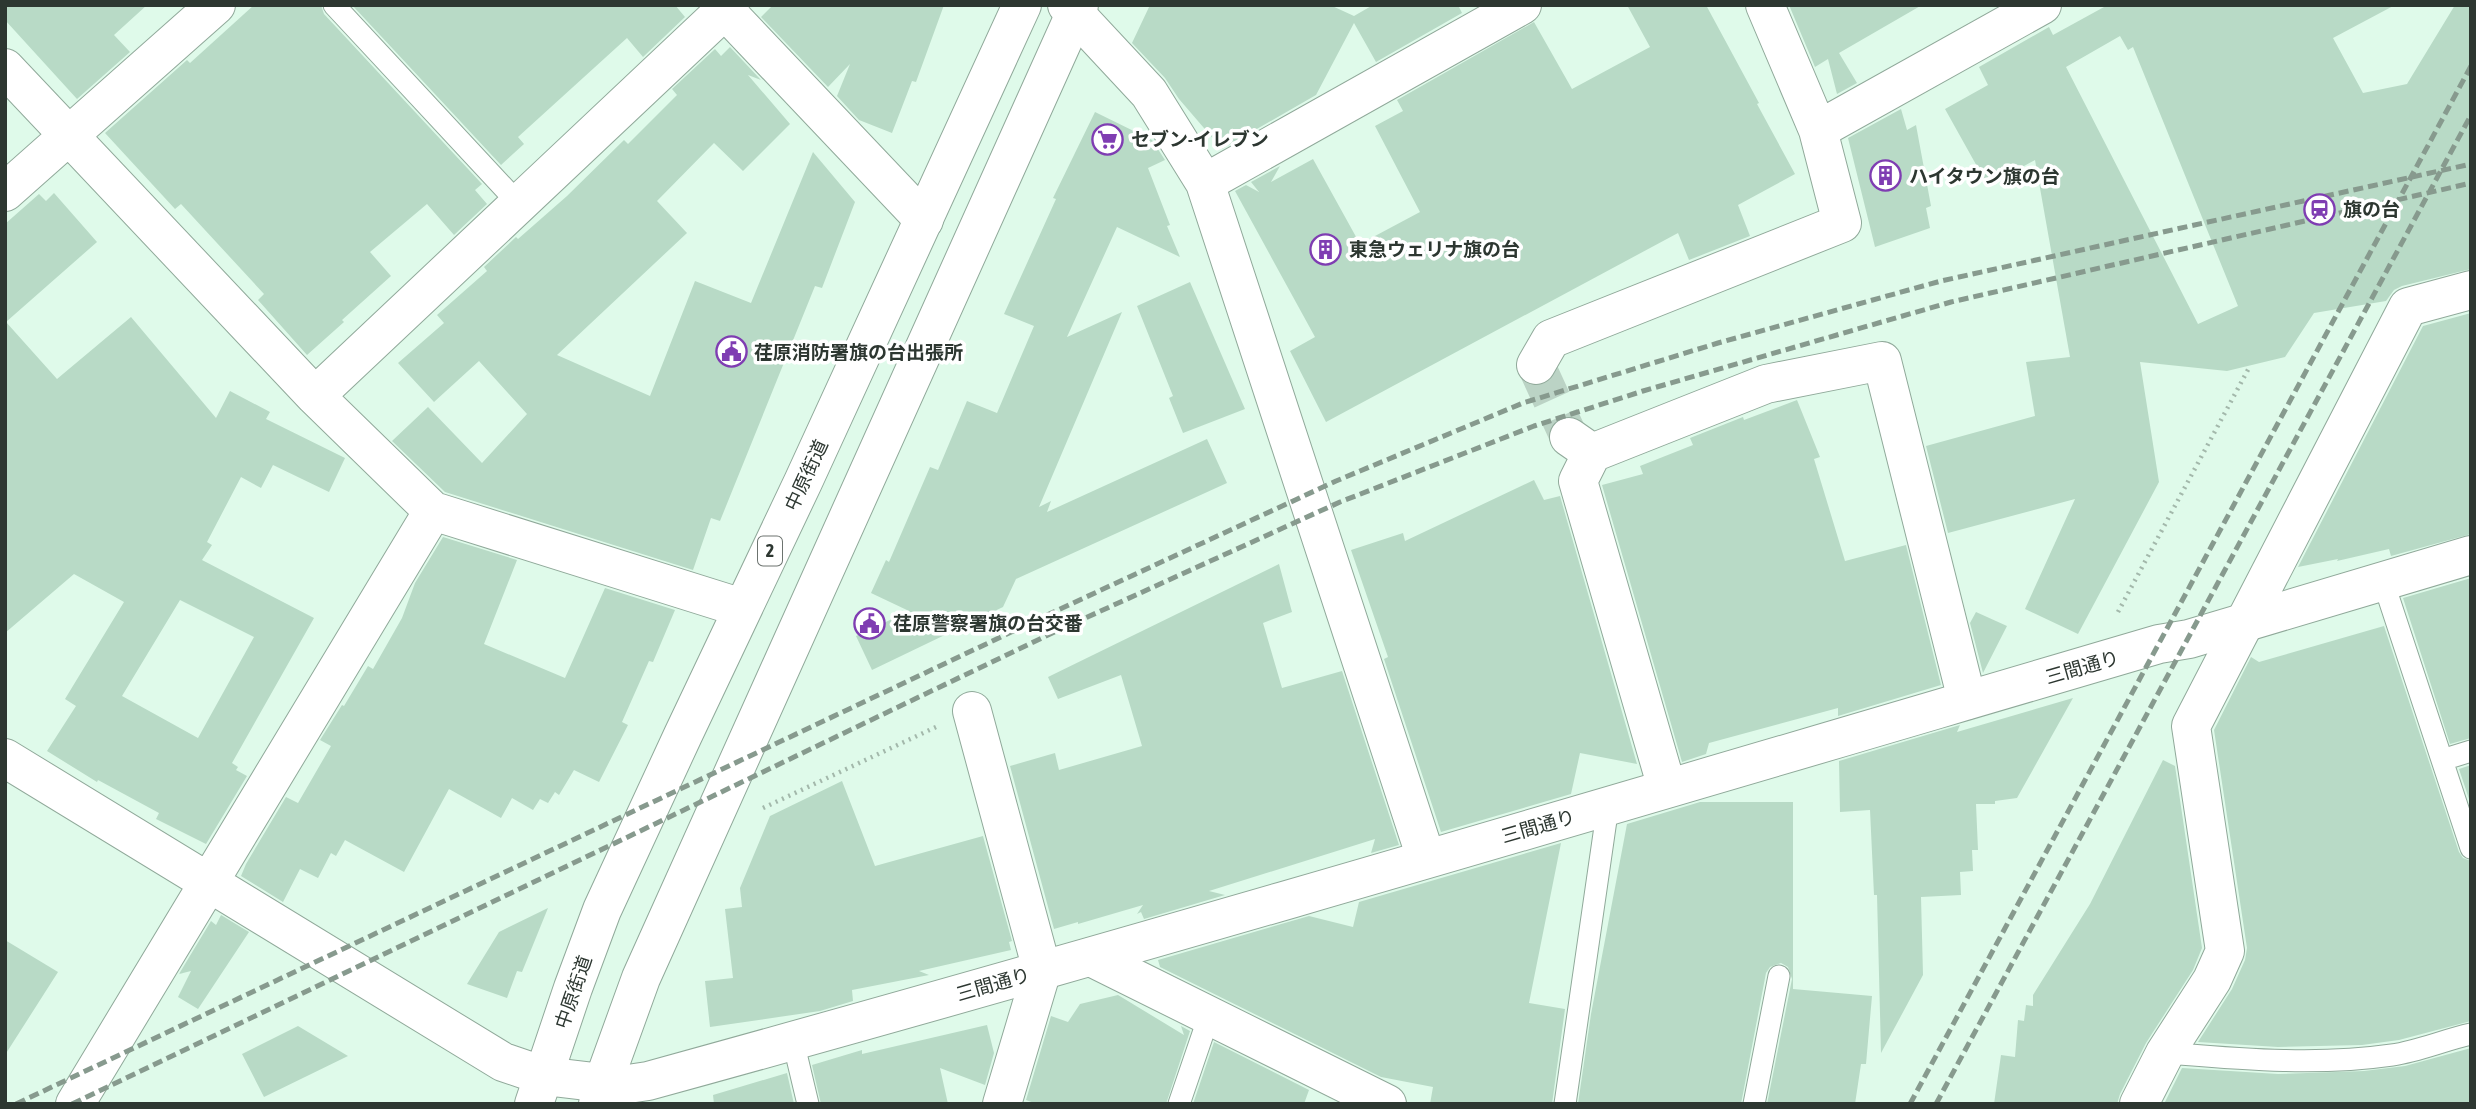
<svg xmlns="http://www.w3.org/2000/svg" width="2476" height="1109" font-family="'Asap Condensed','Noto Sans JP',sans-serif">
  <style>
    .building { fill: #b8dac6; fill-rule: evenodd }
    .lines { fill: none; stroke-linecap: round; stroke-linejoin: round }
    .street-tunnel { stroke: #bbd3c5; stroke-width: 38; stroke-dasharray: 38 19; stroke-linecap: butt }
    .lane-casing { stroke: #90a99a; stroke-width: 23 }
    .street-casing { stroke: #90a99a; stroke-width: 40 }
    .secondary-casing { stroke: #90a99a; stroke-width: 40 }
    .primary-casing { stroke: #90a99a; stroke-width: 40 }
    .path { stroke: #a3b8ab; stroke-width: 4.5; stroke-dasharray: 2 5; stroke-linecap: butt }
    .lane { stroke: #fff; stroke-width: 21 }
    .street { stroke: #fff; stroke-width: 38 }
    .secondary { stroke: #fff; stroke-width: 38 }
    .primary { stroke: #fff; stroke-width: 38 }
    .rail { stroke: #879a8e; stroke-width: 5; stroke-dasharray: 10 5; stroke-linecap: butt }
    .labels { text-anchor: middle; stroke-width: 7; stroke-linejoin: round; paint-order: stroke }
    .shield { fill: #fff; stroke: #6c736f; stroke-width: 2 }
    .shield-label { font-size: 18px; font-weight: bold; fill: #2d3731 }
    .poi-label { font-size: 19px; font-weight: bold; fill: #2d3731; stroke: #fff; text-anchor: start }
    .street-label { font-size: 19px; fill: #2d3731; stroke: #fff }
  </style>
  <rect width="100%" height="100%" fill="#dffaea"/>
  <path class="building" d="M5,5H147L114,35L130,52L77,99L5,20Z
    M254,5H321L324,14L482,184L475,190L487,204L454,235L427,204L370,252L391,276L342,320L344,322L307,355L258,300L264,294L181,204L175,209L105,133L187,60L190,63Z
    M352,5H675L685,17L643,57L627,38L518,137L524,144L501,165Z
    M773,5H944L916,82L912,81L892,133L859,120L837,96L850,64L828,87L761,17Z
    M1150,5H1330L1354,16L1373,5H1458L1462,13L1376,62L1354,23L1316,95L1222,149L1179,99L1165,78L1132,43Z
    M1627,5H1706L1759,103L1757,104L1795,174L1738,205L1750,236L1689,260L1678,233L1326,422L1290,351L1315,337L1235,191L1246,185L1259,192L1251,182L1280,166L1271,182L1313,159L1360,244L1420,212L1375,126L1403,111L1397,100L1534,22L1572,89L1650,47Z
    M1789,5H1922L1839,53L1857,83L1837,94L1828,59L1815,67Z
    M2103,5H2395L2333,38L2363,93L2407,84L2455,5H2471V269L2402,286L2394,290L2386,301L2314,313L2285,357L2227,371L2140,362L2159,482L2078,634L2025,609L2075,499L1948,533L1926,446L2035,416L2026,362L2070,357L2035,160L1988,186L1945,109L1988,85L1979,67L2049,27L2053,35L2104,7ZM2120,36L2128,50L2133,47L2238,306L2198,324L2066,67Z
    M730,47L761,80L748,75L790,124L743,171L714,143L657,201L687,233L557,355L650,396L695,281L751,303L813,152L855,202L822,288L815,286L720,521L711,518L693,570L445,492L392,441L428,407L482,463L527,414L479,361L434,402L398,363L444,323L437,315L487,271L484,267L516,237L518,239L567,196L624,140L628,144L677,95L672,89L715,49L721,56Z
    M1901,109L1907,130L1916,125L1931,206L1926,208L1930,228L1875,247L1848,138Z
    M1095,112L1152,140L1165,160L1148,168L1170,225L1167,226L1180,257L1117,227L1067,337L1122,312L1039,507L1051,501L1047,512L1207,439L1227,483L1016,579L1003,607L872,670L856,636L909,611L871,593L886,560L889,562L930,467L938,470L967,401L997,413L1034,326L1004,314L1056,199L1053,198Z
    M54,193L97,242L6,322L57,379L131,317L216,418L230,391L270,412L266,419L345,458L329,492L273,465L261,488L241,477L207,542L212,545L202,560L314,618L232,763L238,767L236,770L247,776L206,844L156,819L159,813L98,780L97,782L47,751L76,706L65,699L124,602L74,574L5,633V224L39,194L46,201ZM180,600L254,637L198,738L122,696Z
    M1190,282L1245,409L1183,433L1169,398L1173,396L1137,306Z
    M2471,313V534L2391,556L2389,549L2337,561L2338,559L2298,567L2423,326Z
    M1797,400L1820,457L1814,459L1845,561L1906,545L1941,685L1838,716V708L1709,743L1706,754L1682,762L1602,485L1643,474L1640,466L1693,445L1690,438L1743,417L1744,420Z
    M1534,480L1544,500L1560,496L1637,764L1580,753L1571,794L1441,832L1384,659L1388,657L1351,550L1403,533L1405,541Z
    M443,537L517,560L484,644L565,678L605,588L675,610L653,662L649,661L622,722L628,725L599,782L574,770L559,795L555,792L548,803L540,799L533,810L512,798L501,818L449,789L404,872L345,840L336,856L331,853L318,878L300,869L283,902L241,876L246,864L286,797L298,803L331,746L320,740L342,705L344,706L368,666L373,669L402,618L415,583Z
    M1279,564L1292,612L1263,623L1282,688L1342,671L1399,845L1371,853L1375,839L1209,891L1225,895L1144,919L1141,912L1137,914L1143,905L1078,924V922L1054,929L1010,766L1055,753L1059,770L1142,746L1121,675L1058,699L1048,677Z
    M2471,578V738L2450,744L2403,598Z
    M1976,612L2007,626L1983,673L1970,623Z
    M2384,626L2459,852L2463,858L2471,861V1021L2399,1040L2362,1045L2278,1047L2198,1042L2232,989L2245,960L2247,948L2214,730L2251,657L2259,662Z
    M2073,698L2017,798L1995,801V804H1976L1978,850H1972L1973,871L1960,872L1961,895L1921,897L1923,975L1881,1053L1877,895H1874L1870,810L1840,812L1839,761L1960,725L1957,732Z
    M2163,760L2175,766L2202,948L2193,970L2146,1043L2120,1094L2117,1104H1994L2001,1055L2015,1057L2018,1020L2024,1021L2026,1005L2033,1006V995L2090,904Z
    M2471,765V805L2459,769Z
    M842,781L875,866L983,836L1012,941L1009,942L1011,950L919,971L929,975L852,990L853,1001L820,1011L710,1027L705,981L733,978L725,909L742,907L740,888L770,816Z
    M1700,802H1793V989L1872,996L1866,1064H1861L1855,1104H1767L1792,979L1788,967L1781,963L1770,967L1766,973L1741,1104H1578L1591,1014L1627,824Z
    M1561,843L1529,1003L1565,1009L1552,1104H1430L1433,1087L1381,1077L1160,967L1158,960L1309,916L1353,927L1359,902Z
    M548,908L522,972L517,971L507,998L467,984L499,932Z
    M221,915L249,932L198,1009L178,997L191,971L179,974L211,921L216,925Z
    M5,940L58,972L5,1055Z
    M1118,995L1184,1035L1181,1026L1190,1031L1166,1104H1037L1026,1100L1051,1016L1068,1022L1080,1004Z
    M987,1025L994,1053L985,1085L940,1068L948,1104H821L812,1065L862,1050V1054Z
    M298,1026L348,1056L264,1097L242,1054Z
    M1214,1042L1309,1090L1304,1104H1193Z
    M2471,1048V1104H2164L2182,1068L2278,1074L2364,1071L2405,1066Z
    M787,1073L794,1104H714L713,1095Z"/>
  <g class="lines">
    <path class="street-tunnel" d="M1536,365L1569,437"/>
    <defs>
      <path id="lane" d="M334,5L519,204
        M2383,581L2471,848
        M2442,760L2471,751
        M793,1041L808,1104
        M2165,1053C2240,1059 2316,1066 2392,1055C2419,1051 2444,1040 2471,1034
        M1179,1104L1209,1016
        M1565,1104L1608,806
        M1754,1104L1779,976"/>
      <path id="street" d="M720,5L924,220
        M1067,5L1149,93L1205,183L1426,858
        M5,68L315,396L433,511L742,608
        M1818,130L2042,5
        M1205,183L1522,5
        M5,192L216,5
        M1536,365L1551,339L1842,223L1818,130L1765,5
        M315,396L730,5
        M1569,437L1592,453L1766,384L1882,361L1967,700
        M1592,453L1578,481L1667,788
        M972,711L1042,970L1002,1104
        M5,758L503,1062L544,1076L603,1083
        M1091,957L1387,1104
        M75,1104L433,511
        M2139,1104L2165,1053L2212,980L2225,951L2191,726L2408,307L2471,290"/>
      <path id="secondary" d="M603,1083L628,1084L648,1081C1153,942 1656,792 2159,644L2189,639L2471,555"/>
      <path id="primary" d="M534,1104L573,988L602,910L683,735L803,482L1022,5
        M598,1104L603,1083L641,978L1079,5"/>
    </defs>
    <use href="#lane" class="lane-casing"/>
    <use href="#street" class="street-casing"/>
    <use href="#secondary" class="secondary-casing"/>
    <use href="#primary" class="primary-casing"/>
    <path class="path" d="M2118,612L2250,366
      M763,808L936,727"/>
    <use href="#lane" class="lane"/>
    <use href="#street" class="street"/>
    <use href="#secondary" class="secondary"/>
    <use href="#primary" class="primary"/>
    <path class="rail" d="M16,1104L1043,617L1336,481L1523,403L1718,343L1941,281L2471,164
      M72,1104L1048,635L1340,502L1534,426L1643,391L1951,302L2471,183
      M1910,1104L2471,66
      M1936,1104L2471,115"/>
  </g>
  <defs>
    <symbol id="supermarket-ring" viewBox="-11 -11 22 22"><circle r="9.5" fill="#fff" stroke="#7f3db2" stroke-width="1.5"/><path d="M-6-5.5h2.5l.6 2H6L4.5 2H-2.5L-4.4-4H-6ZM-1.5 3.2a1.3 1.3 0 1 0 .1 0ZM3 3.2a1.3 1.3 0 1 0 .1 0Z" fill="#7f3db2"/></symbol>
    <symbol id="building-ring" viewBox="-11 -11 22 22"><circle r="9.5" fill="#fff" stroke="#7f3db2" stroke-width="1.5"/><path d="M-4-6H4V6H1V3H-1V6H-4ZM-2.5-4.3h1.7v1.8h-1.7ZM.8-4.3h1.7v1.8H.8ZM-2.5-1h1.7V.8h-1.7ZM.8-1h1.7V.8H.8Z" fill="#7f3db2"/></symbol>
    <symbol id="station-ring" viewBox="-11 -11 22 22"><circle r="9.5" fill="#fff" stroke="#7f3db2" stroke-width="1.5"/><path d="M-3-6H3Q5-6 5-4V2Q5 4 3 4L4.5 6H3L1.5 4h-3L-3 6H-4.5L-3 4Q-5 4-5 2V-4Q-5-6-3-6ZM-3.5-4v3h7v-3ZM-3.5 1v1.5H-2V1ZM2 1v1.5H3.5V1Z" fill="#7f3db2"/></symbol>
    <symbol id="civic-ring" viewBox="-11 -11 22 22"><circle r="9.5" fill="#fff" stroke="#7f3db2" stroke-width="1.5"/><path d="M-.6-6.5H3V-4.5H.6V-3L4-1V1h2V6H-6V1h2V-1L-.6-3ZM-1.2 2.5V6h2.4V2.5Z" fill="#7f3db2"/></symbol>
  </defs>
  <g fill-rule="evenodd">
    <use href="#supermarket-ring" x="1090" y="122" width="35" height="35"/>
    <use href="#building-ring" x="1868" y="158" width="35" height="35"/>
    <use href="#station-ring" x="2302" y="192" width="35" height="35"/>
    <use href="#building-ring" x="1308" y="232" width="35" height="35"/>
    <use href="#civic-ring" x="714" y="334" width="35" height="35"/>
    <use href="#civic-ring" x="852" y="606" width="35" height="35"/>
  </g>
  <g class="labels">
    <rect class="shield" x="758" y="536.5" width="24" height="29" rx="5"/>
    <g class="shield-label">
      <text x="770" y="557">2</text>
    </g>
    <g class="poi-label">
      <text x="1131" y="146">セブン-イレブン</text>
      <text x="1909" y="183">ハイタウン旗の台</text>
      <text x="2343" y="216">旗の台</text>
      <text x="1349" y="256">東急ウェリナ旗の台</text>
      <text x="754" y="359">荏原消防署旗の台出張所</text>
      <text x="893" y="630">荏原警察署旗の台交番</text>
    </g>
    <g class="street-label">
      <text transform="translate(806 475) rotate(-65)" y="7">中原街道</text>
      <text transform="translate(2082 667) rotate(-16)" y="7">三間通り</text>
      <text transform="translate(1538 826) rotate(-16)" y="7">三間通り</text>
      <text transform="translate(993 984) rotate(-16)" y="7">三間通り</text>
      <text transform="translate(573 992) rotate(-71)" y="7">中原街道</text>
    </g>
  </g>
  <rect width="2476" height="1109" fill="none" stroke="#2d3731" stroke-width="14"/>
</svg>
